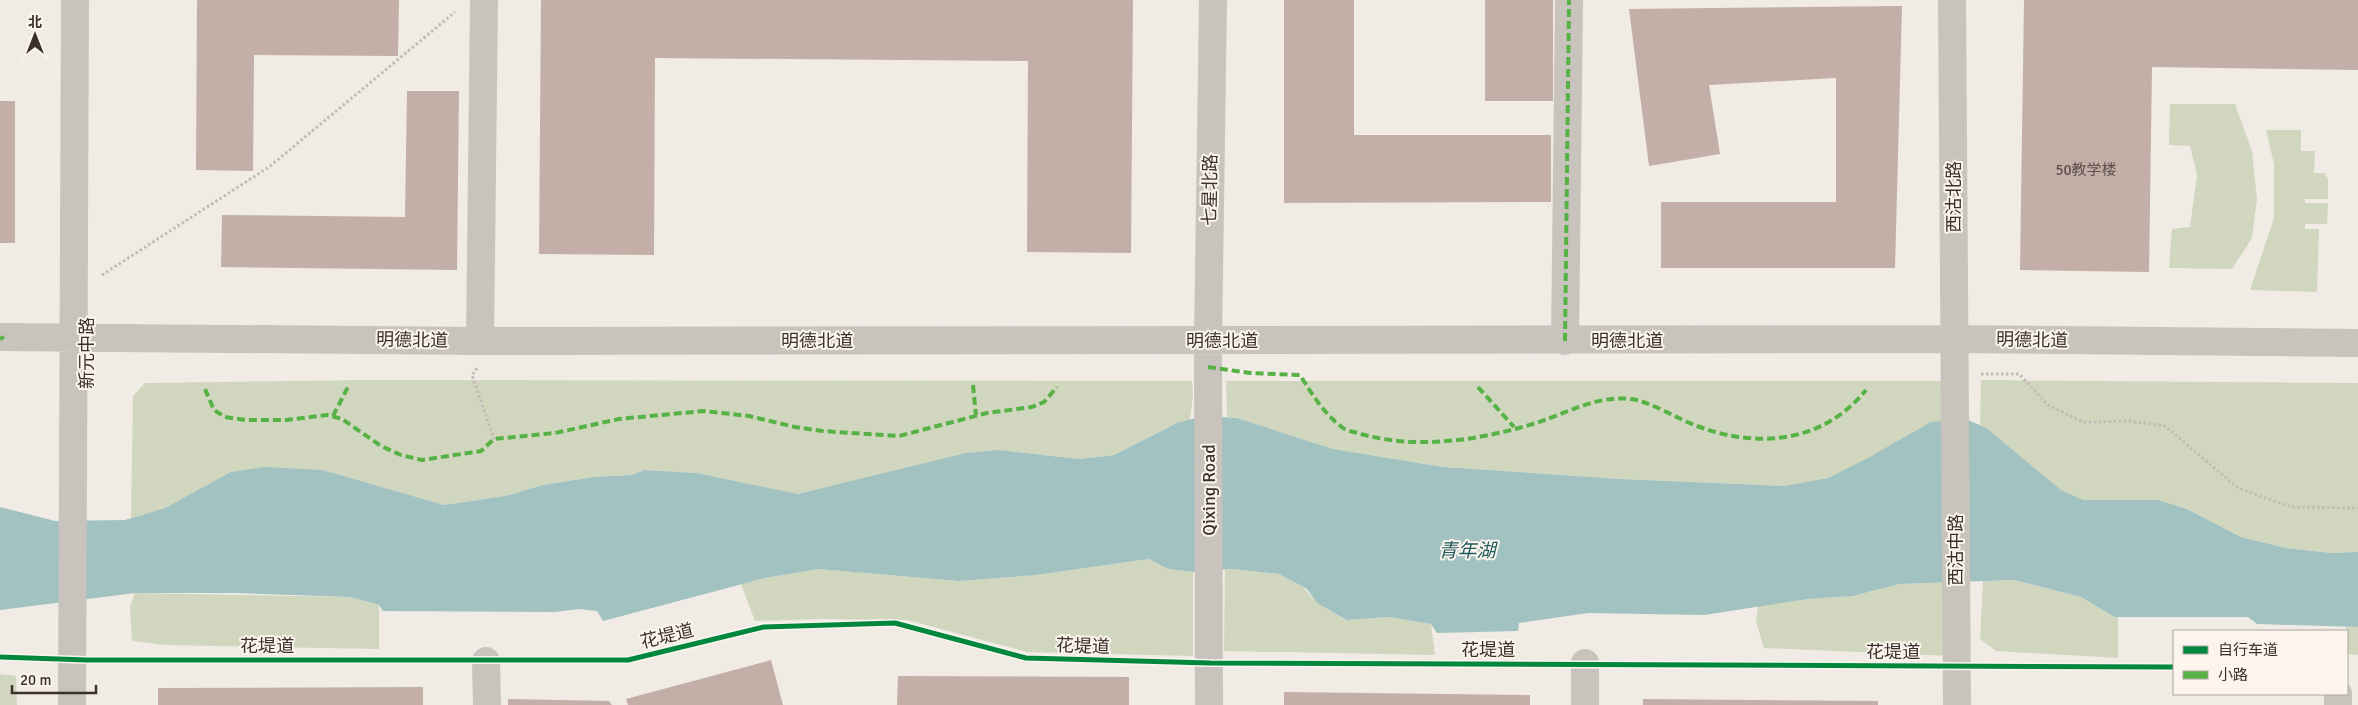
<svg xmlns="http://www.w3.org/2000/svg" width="2358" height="705" font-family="Signika,'Noto Sans SC',sans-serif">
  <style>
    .green { fill: #d1d6bf }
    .water { fill: #a1c2c1 }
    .building { fill: #c3afa7 }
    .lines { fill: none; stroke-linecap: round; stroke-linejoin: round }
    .path { stroke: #c2bbb6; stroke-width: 3; stroke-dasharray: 2.5 2.5; stroke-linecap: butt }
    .minor { stroke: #c9c3be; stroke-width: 28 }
    .quiet { stroke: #57b246; stroke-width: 4; stroke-dasharray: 8 4; stroke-linecap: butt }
    .cycleway-casing { stroke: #fbf5ee; stroke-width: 8 }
    .cycleway { stroke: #00873e; stroke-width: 5 }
    .labels { text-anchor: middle; stroke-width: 4; stroke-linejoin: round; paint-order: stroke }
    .number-label { font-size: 15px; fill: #5d504a }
    .street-label { font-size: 18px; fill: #3b302b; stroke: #fbf5ee }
    .water-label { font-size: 19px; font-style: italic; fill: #1f5a5e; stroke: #fbf5ee }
  </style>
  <rect width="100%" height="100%" fill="#f0ebe5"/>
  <path class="green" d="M2170,104H2235L2252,151L2257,199L2252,238L2232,269L2169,268L2172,229L2190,227L2197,175L2190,146L2169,145Z
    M2266,130H2301V151H2315L2314,173H2324L2328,179V199H2305V203H2328L2327,224H2305V229H2319L2317,292L2250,290L2274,218V164Z
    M368,380L1192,381L1193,395L1190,420L1177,423L1114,455L1079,459L999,450L797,494L697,473L644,470L632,475L594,477L543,485L505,496L444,505L323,470L231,473L165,508L131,518L133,396L145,383Z
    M1981,380L2358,383V552L2331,553L2286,548L2241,537L2189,510L2084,500L2061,490L1980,426Z
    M1226,381H1948V420L1828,478L1783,486L1621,479L1443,467L1333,449L1237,418L1227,417Z
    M1149,559L1168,569L1193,572V656L1027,652L907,620L822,619L755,621L741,584L765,578L818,569L959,581L1036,575Z
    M1232,569L1279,574L1304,588L1317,603L1347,620L1390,617L1431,624L1435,655L1224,651L1225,570Z
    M2014,580L2081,597L2118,617V658L1996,651L1980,639L1983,581Z
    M1951,582V656L1764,648L1756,621L1758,606L1808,599L1853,596L1899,584Z
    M135,593L350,597L379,605V649L166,645L132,641L130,607Z
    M2346,627H2358V655L2347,654Z
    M0,674L16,676L17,705H0Z"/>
  <path class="water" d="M1204,416L1237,418L1333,449L1443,467L1621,479L1783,486L1828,478L1868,458L1931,422L1966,419L1986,428L2061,490L2084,500H2158L2189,510L2241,537L2286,548L2331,553L2358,552V627L2257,624L2248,617H2115L2081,597L2014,580L1899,584L1853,596L1808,599L1704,615L1588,613L1519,623L1518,631L1437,633L1431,624L1390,617L1347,620L1317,603L1307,589L1279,574L1232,569L1193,572L1168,569L1149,559L1036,575L959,581L818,569L765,578L603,621L597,611L579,609L555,612L383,611L379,605L350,597L235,593H135L0,610V507L55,521L125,520L165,508L231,472L264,467L323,470L444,505L505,496L543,485L594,477L632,475L644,470L697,473L798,494L966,453L999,450L1079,459L1114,455L1177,423Z"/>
  <path class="building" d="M197,0H399L398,56L254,55L253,171L196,170Z
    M541,0H1133L1131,253L1027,252L1028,61L655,58L654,255L539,254Z
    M1284,0H1354V135H1551V202L1284,203Z
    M1485,0H1553V101H1485Z
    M2024,0H2358V70L2152,67L2149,272L2020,270Z
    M1902,6L1895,268H1661V202H1836V78L1709,85L1720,154L1649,166L1629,9Z
    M407,91H459L457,270L221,267L222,215L405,217Z
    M0,101H15V243H0Z
    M771,660L783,705H628L626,699Z
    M898,676L1129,677V705H897Z
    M423,687V705H158V688Z
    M1284,692L1530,695V705H1284Z
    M508,699L609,701L612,705H508Z
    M1643,699L1878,701V705H1643Z"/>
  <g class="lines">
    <path class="path" d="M102,275L269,167L455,12
      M477,368L472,375L494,439
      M1981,374H2019L2048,405L2083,422L2129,421L2165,426L2238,488L2291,507L2358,508"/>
    <path class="minor" d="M1952,0L1957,705
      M0,337L480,341L1955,339L2358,343
      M480,341L484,0
      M1565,341L1569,0
      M486,661L487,705
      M2338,694V705
      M72,705L75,0
      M1209,705L1208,341L1213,0
      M1585,705V663"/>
    <path class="quiet" d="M0,339L4,337
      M1565,341L1569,0
      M1208,367L1250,373L1300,375C1312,394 1324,414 1343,428C1347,431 1355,432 1361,434C1417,450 1481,440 1536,423C1567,413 1597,395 1631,399C1649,401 1678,419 1697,426C1758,449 1823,443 1866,390
      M973,385L976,415
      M1478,387L1514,427
      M205,389L214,410L225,417L245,420H286L327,415L342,419L381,446L401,455L422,460L481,451L494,439L555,433L619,419L704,411L749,416L795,427L822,431L899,436L987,413L1032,407L1044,402L1057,387
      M333,416L349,385"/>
    <defs>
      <path id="cycleway" d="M0,657L87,660H628L764,627L895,623L1026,658L1210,663L2174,667"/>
    </defs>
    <use href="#cycleway" class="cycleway-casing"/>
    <use href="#cycleway" class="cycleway"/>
  </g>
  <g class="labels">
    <g class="number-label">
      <text x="2086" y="175">50教学楼</text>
    </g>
    <g class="street-label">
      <text transform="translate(1210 190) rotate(-89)" y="6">七星北路</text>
      <text transform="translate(1954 197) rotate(-90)" y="6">西沽北路</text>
      <text transform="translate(412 340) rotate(1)" y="6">明德北道</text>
      <text transform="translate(2032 340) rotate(1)" y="6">明德北道</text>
      <text x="817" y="347">明德北道</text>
      <text x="1222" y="347">明德北道</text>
      <text x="1627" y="347">明德北道</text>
      <text transform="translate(87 353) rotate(-90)" y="6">新元中路</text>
      <text transform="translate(1209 490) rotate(-90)" y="6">Qixing Road</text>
      <text transform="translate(1956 550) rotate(-90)" y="6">西沽中路</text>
      <text transform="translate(667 636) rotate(-14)" y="6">花堤道</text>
      <text x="267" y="652">花堤道</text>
      <text transform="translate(1083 646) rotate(2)" y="6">花堤道</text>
      <text x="1488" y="656">花堤道</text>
      <text x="1893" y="658">花堤道</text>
    </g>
    <g class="water-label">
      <text x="1467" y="557">青年湖</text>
    </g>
  </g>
  <rect x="2173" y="630" width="175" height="65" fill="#fbf5ee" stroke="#aea6a0"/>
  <rect x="2183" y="646" width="25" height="8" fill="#00873e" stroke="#aea6a0"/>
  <text x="2218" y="655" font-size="15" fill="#3b302b">自行车道</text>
  <rect x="2183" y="671" width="25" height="8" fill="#57b246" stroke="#aea6a0"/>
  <text x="2218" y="680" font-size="15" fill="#3b302b">小路</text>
  <g transform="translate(35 35)" stroke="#fbf5ee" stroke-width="4" paint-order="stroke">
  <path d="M0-4L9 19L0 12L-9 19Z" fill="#3b302b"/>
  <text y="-8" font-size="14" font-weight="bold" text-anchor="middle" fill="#3b302b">北</text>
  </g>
  <path d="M12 685v8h84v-8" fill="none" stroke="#3b302b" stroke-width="2.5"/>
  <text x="20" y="685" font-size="15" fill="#3b302b" stroke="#fbf5ee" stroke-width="4" paint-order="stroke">20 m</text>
</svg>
